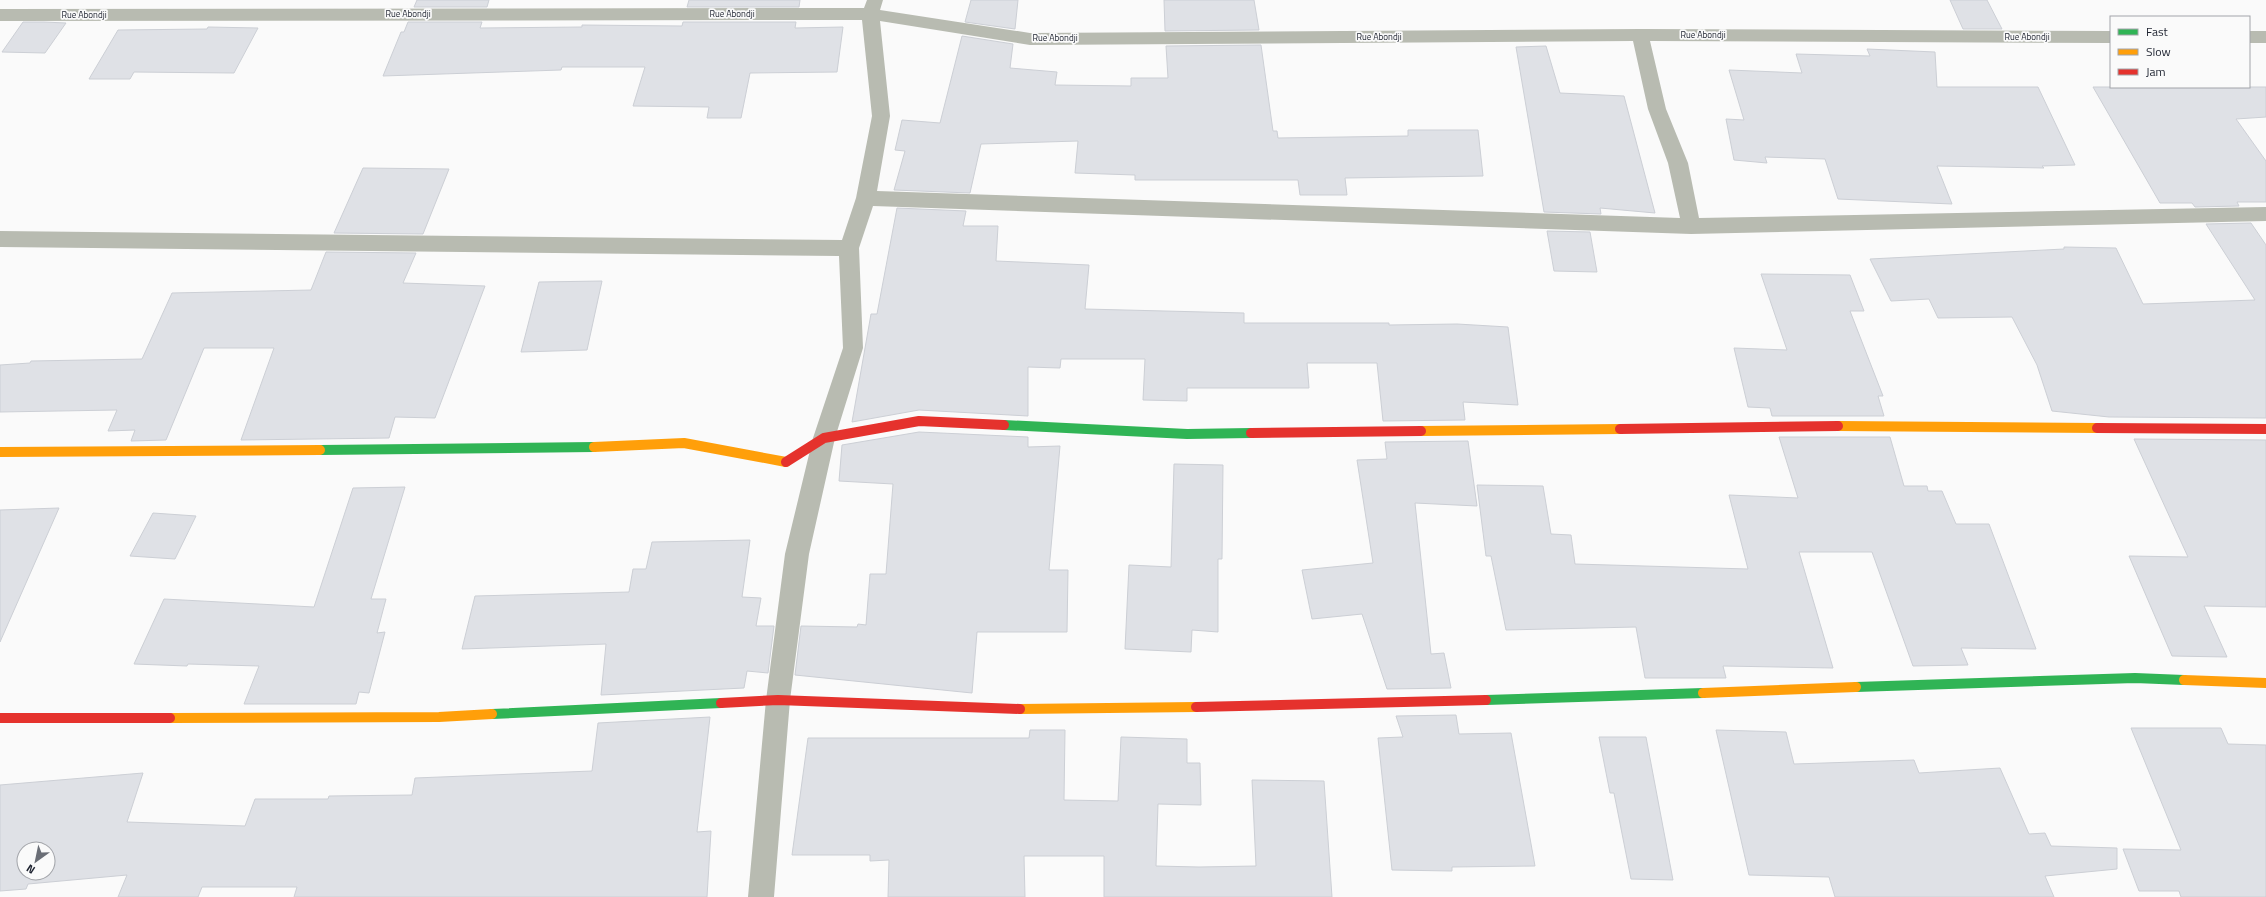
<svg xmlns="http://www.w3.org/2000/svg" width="2266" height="897" font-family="'Titillium Web',sans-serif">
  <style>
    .building { fill: #dfe1e6; stroke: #cccfd5; fill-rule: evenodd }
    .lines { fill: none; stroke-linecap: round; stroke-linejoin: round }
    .street { fill: #b8bbb1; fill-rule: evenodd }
    .fast { stroke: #30b455; stroke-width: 10 }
    .slow { stroke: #ff9f0a; stroke-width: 10 }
    .jam { stroke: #e5322d; stroke-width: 10 }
    .labels { text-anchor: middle; stroke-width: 3.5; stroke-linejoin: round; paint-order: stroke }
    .far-street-label { font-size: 9px; fill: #1d222f; stroke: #fafafa }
  </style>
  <rect width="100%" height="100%" fill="#fafafa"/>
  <path class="building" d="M417,0H489L487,7H414Z
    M689,0H800L799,7H687Z
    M971,0H1018L1015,29L965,22Z
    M1164,0H1254L1259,30L1165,31Z
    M1950,0H1987L2002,29H1963Z
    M23,22H44L66,23L45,53L2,52Z
    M408,22H482L480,28L582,27V25L682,26L683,22H796L795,28L843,27L837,72L750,73L741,118H707L709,107L633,106L645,67H562L561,70L383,76L401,32H404Z
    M208,27L258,28L234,73L134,72L130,79H89L118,30L207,29Z
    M962,36L1013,44L1010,68L1057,72L1055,85L1131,86V78H1168L1166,46L1261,45L1273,131H1277L1278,138L1408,136V130H1478L1483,176L1345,178L1347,195H1300L1298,180H1135V175L1075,173L1078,141L981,144L970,193L894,190L905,151L895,150L902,120L940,123Z
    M1546,46L1560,93L1624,96L1655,213L1600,208L1601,214L1544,212L1516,47Z
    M1867,49L1935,52L1937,87H2038L2075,165L2042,166L2044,168L1937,166L1952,204L1838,199L1825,159L1765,157L1767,163L1734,160L1726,119L1744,120L1729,70L1802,73L1796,54L1870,56Z
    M2093,87H2266V117L2236,119L2266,161V202H2237L2239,206L2195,207L2192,203H2160Z
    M363,168L449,169L423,234L334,233Z
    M897,208L966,211L963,226H998L996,261L1089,265L1085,309L1244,313V323H1389V325L1457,324L1508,327L1518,405L1463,402L1465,420L1383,421L1377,363H1307L1309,388H1187V401L1143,400L1145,359H1061L1060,368L1028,367V416L919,410L852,422L871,314H877Z
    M2251,223L2266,245V418L2109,417L2052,411L2037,365L2012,317L1938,318L1929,299L1891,301L1870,259L2064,249V247L2116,248L2143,304L2255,300L2206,224Z
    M1547,231L1590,232L1597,272L1554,271Z
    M326,252L416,253L403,283L485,286L435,418L395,417L389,438L241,440L274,348H204L166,440L131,441L135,430L108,431L117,410L0,412V365L30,363L31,361L142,359L172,293L311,290Z
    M1761,274L1850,275L1864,311H1850L1883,396H1878L1884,416H1772L1770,408L1748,407L1734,348L1787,350Z
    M602,281L587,350L521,352L539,282Z
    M919,432L1028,437V447L1060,446L1049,570H1068L1067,632H977L972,693L795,675L801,626L857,627L858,624L866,625L870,574H886L893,484L839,481L842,445Z
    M1779,437H1890L1904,486H1927L1928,491H1942L1956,524H1989L2036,649L1961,648L1968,665L1913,666L1872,552H1799L1833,668L1723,666L1726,678H1645L1636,627L1506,630L1491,556H1486L1477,485L1543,486L1551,534L1571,535L1575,564L1748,569L1729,495L1798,498Z
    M2134,439L2266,440V607L2204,606L2227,657L2172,656L2129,556L2188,557Z
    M1468,441L1477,506L1415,503L1431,654L1444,653L1451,688L1387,689L1362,614L1312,619L1302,570L1373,563L1357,460L1387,459L1385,442Z
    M1174,464L1223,465L1222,559H1218V632L1192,630L1191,652L1125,649L1129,565L1171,567Z
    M405,487L371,599H386L377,633L385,632L369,693L359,692L356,704H244L259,666L188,664L187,666L134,664L164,599L314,607L353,488Z
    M59,508L0,642V510Z
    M153,513L196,516L175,559L130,556Z
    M750,540L742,597L761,598L756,626H774L768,673L747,671L744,688L601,695L606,644L462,649L475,596L629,592L633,569H646L652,542Z
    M1456,715L1459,734L1511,733L1535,866L1452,867V871L1392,870L1378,738L1403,737L1396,716Z
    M710,717L697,832L711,831L707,897H294L297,887H202L198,897H118L127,875L28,884L26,889L0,891V785L143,773L127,822L245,826L255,799H328L329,796L412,795L415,778L592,771L598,723ZM24,849H48V873H24Z
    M2131,728H2221L2228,744L2266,745V897H2181L2179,891H2139L2123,849L2181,850Z
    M1030,730H1065L1064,800L1118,801L1121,737L1187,739V763H1200L1201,805L1158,804L1156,866L1199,867L1256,866L1252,780L1324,781L1332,897H1104V856H1024L1025,897H888L889,860L870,861V855H792L808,738H1029Z
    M1716,730L1786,732L1794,764L1914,760L1919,773L2000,768L2029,834L2045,833L2051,846L2117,848V869L2045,876L2054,897H1835L1829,877L1749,875Z
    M1599,737H1646L1673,880L1631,879L1614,793H1610Z"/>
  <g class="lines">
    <path class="street" d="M867,0H883L880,10L1030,33L1640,29L2111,31V43L1650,41L1666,109L1688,163L1699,218L2266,207V221L1691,234L873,206L859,248L863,348L835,438L809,554L790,700L774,897H748L766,700L785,554L813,438L843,348L839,256L0,247V231L842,240L856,198L872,116L862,20L0,21V9L864,8ZM880,21L1030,45L1633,41L1648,109L1668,163L1680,218L877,191L890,116Z
      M2249,31H2266V43H2249Z"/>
    <path class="fast" d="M1004,425L1187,434L1251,433
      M320,450L594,447
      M1856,687L2135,678L2184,680
      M1486,700L1703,693
      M492,714L721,703"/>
    <path class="slow" d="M1838,426L2097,428
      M1421,431L1620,429
      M594,447L684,443L786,462
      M0,452L320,450
      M2184,680L2266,683
      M1703,693L1856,687
      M1020,709L1196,707
      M170,718L439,717L492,714"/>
    <path class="jam" d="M2097,428L2266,429
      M1620,429L1838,426
      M1251,433L1421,431
      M786,462L824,438L919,421L1004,425
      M721,703L778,700L1020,709
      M1196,707L1486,700
      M0,718H170"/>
  </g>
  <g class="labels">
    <g class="far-street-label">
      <text x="408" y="17">Rue Abondji</text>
      <text x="732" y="17">Rue Abondji</text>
      <text x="84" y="18">Rue Abondji</text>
      <text x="1703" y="38">Rue Abondji</text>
      <text x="1379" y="40">Rue Abondji</text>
      <text x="2027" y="40">Rue Abondji</text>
      <text x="1055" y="41">Rue Abondji</text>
    </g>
  </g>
  <rect x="2110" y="16" width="140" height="72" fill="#fafafa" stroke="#a2a4a9"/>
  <rect x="2118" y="29" width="20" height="6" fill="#30b455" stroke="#a2a4a9"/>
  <text x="2146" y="36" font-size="12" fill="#1d222f">Fast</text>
  <rect x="2118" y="49" width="20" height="6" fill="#ff9f0a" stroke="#a2a4a9"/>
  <text x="2146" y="56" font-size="12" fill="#1d222f">Slow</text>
  <rect x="2118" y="69" width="20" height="6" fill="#e5322d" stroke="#a2a4a9"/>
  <text x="2146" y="76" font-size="12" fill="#1d222f">Jam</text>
  <g transform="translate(36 861) rotate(213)"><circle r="19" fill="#fafafa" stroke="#a2a4a9"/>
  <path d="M0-3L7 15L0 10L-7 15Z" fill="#6a6e76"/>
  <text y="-6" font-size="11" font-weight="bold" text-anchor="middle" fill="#1d222f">N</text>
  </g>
</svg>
